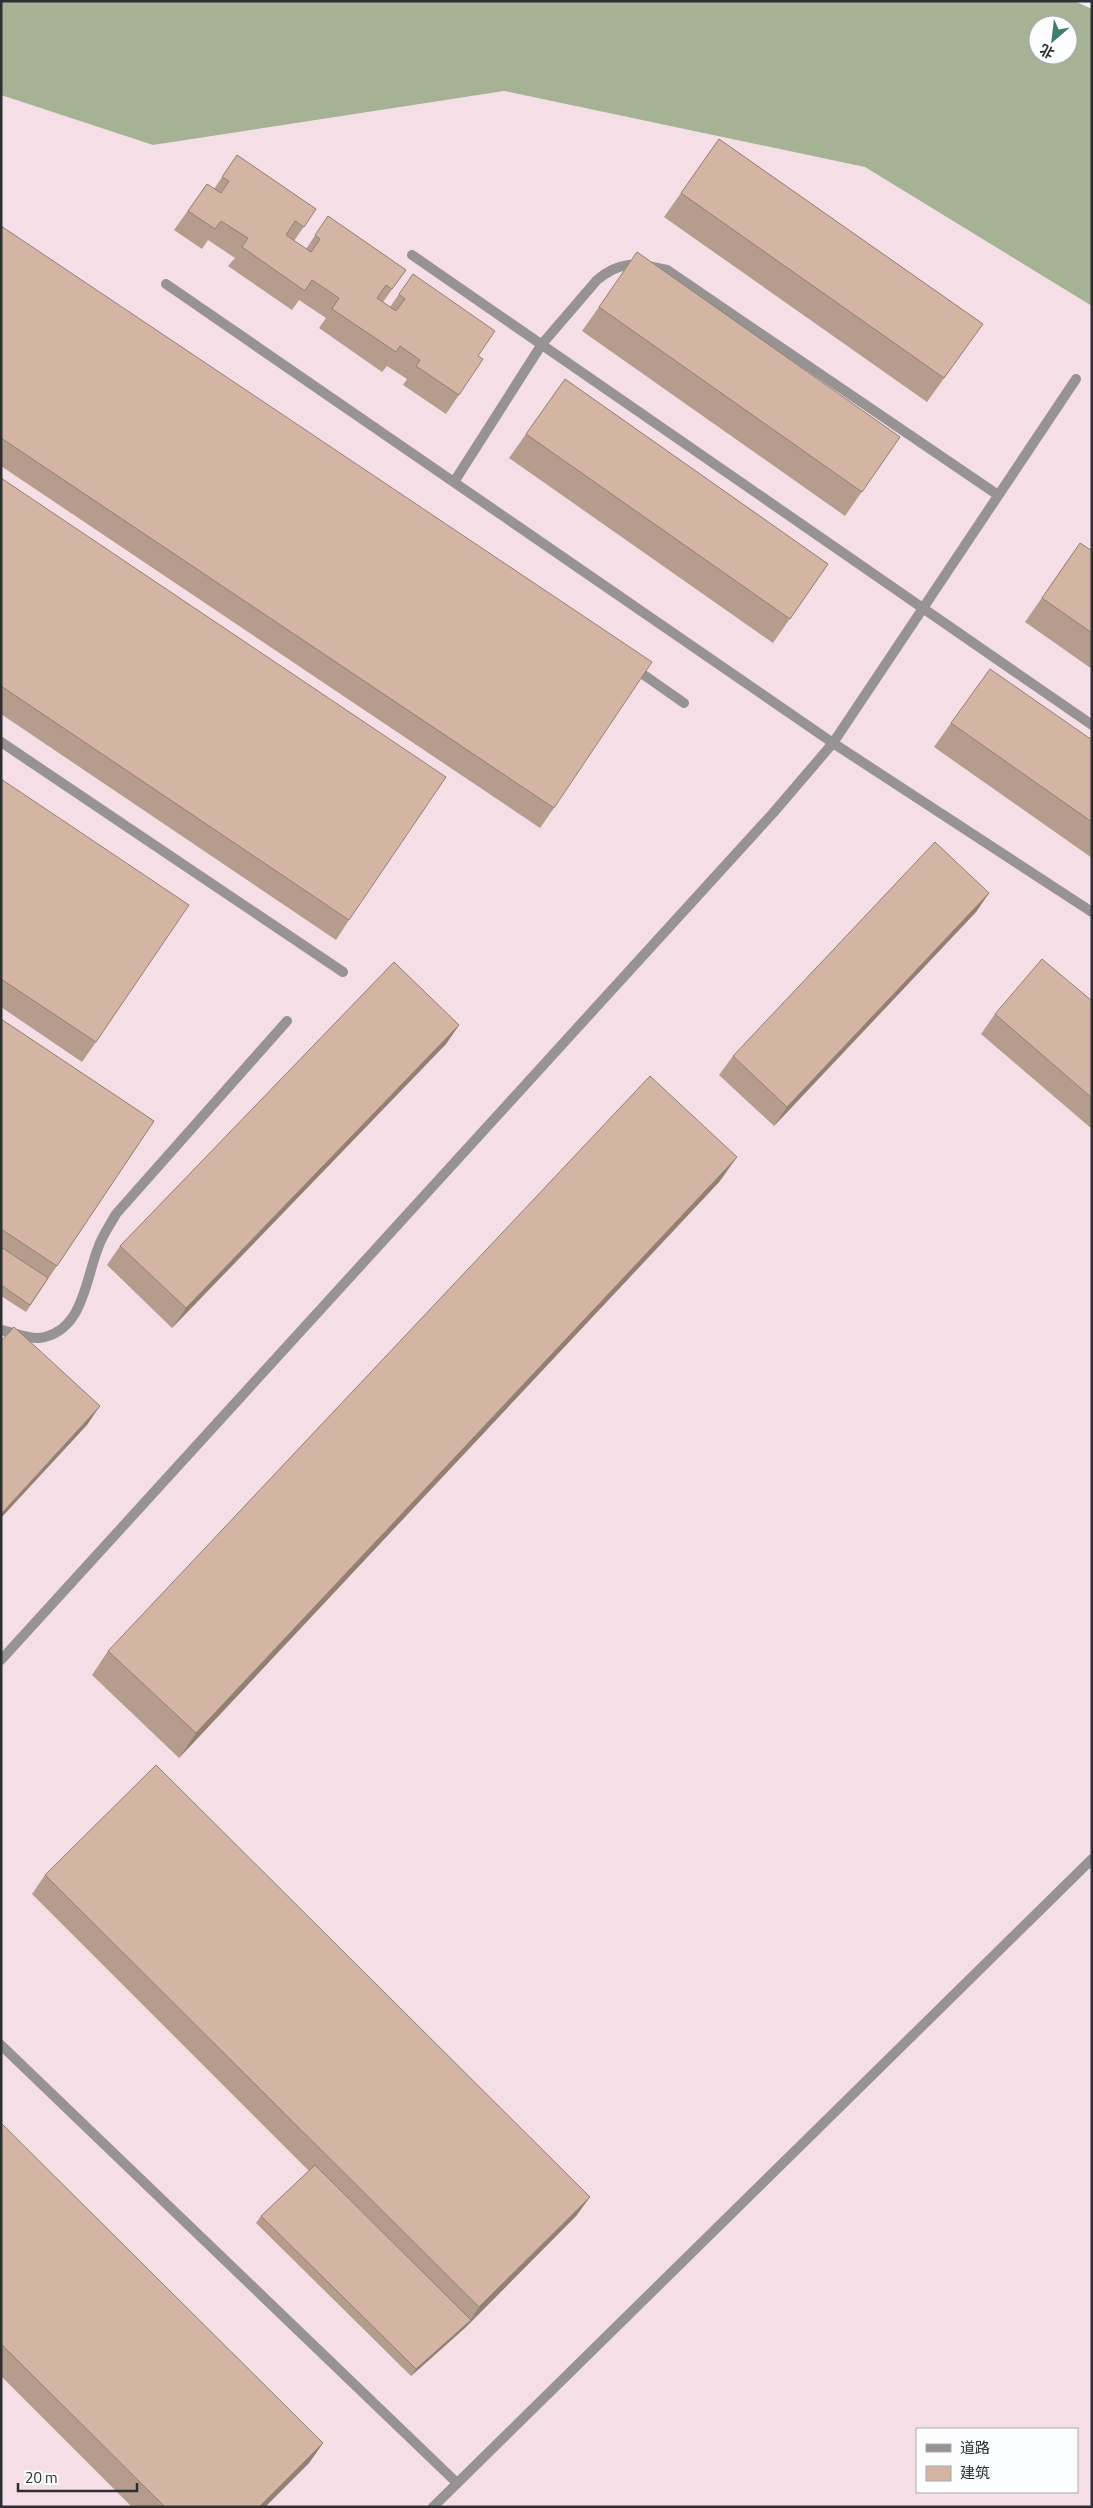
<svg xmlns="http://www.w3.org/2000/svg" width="1093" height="2508" font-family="'Titillium Web','Noto Sans SC',sans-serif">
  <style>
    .industrial { fill: #f6dee7; fill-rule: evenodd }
    .forest { fill: #a6b294; fill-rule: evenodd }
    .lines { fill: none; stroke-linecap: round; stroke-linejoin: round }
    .service { stroke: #989393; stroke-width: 10 }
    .tertiary { stroke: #989393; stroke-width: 10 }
    .wall { fill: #b69c8d }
    .shaded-wall { fill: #947f73 }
    .building { fill: #d4b5a4; stroke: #947f73 }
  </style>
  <rect width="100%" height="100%" fill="#e9f0f7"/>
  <path class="industrial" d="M504,91L865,167L1092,306V2507H1V95L153,145ZM917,2429H1077V2492H917Z"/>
  <path class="forest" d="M1,1H1074L1092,9V306L865,167L504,91L153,145L1,95ZM1038,25H1068V55H1038Z"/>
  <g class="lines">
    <path class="service" d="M412,255L1092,725
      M166,284L833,743L1092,912
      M454,482L542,344L597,280C622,259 638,264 667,270L998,495
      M634,668L684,703
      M1,742L343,972
      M774,812L833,743L1076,379
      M1,1330C12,1332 28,1339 39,1338C83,1332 85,1281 98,1248C102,1236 110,1225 116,1214L287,1021
      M1,2045L457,2483"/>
    <path class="tertiary" d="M1,1660L774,812
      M433,2507L1092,1859"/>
  </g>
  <path class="wall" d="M719,139L983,324L927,402L664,217Z
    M237,155L316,209L294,241L306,249L328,216L406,270L383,302L390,307L413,274L478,356L459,395L446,414L403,385L407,379L387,366L382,372L319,328L326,318L299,300L292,310L228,266L235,258L208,240L202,249L174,230L207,184L214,189Z
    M1,226L554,808L540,828L1,466Z
    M599,307L900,437L845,516L582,331Z
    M565,379L828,564L773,643L509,458Z
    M1,478L349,920L336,940L1,714Z
    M1080,543L1092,551V669L1025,622Z
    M951,723L1092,740V858L934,747Z
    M1,779L96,1042L82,1062L1,1007Z
    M989,893L976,912L774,1126L719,1075L733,1056Z
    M1092,1001V1129L981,1034L995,1014Z
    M1,1019L154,1121L26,1312L1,1296Z
    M459,1025L446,1044L172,1328L107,1265L120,1246Z
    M720,1181L179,1758L92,1675L108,1651Z
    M45,1875L590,2197L576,2216L466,2327L411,2376L256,2223L261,2216L309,2171L32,1894Z
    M1,2123L323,2443L309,2463L265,2507H132L1,2376Z"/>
  <path class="shaded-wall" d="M989,893L976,912L774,1126L787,1107Z
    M459,1025L446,1044L172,1328L186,1308Z
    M737,1157L720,1181L179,1758L196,1733Z
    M100,1406L87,1425L1,1518V1514Z
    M590,2197L576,2216L466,2327L479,2307Z
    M471,2320L466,2327L411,2376L416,2369Z
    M323,2443L309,2463L265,2507H259Z"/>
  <path class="building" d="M719,139L983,324L944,378L681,193Z
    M237,155L316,209L304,227L295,221L286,235L311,252L320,239L315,235L328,216L406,270L392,289L386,285L377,298L396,311L405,299L399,294L413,274L495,331L478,356L483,359L459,395L416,366L420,360L400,346L396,352L332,309L339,298L312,280L305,291L242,247L248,238L221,221L215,229L188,211L207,184L221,193L229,181L222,177Z
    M1,226L652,662L554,808L1,438Z
    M637,252L900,437L862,492L599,307Z
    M565,379L828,564L790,619L526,434Z
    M1,478L446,777L349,920L1,686Z
    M1080,543L1092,551V633L1042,598Z
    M990,669L1092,740V822L951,723Z
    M1,779L189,905L96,1042L1,979Z
    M935,842L989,893L787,1107L733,1056Z
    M1042,959L1092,1001V1098L995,1014Z
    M394,962L459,1025L186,1308L120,1246Z
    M1,1019L154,1121L57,1266L1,1229Z
    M650,1076L737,1157L196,1733L108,1651Z
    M1,1247L48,1278L30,1305L1,1285Z
    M14,1327L100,1406L1,1514V1341Z
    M156,1765L590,2197L479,2307L45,1875Z
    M1,2123L323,2443L259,2507H165L1,2344Z
    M315,2165L471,2320L416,2369L261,2216Z"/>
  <rect width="1093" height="2508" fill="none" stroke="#2d2f32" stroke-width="5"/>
  <rect x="916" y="2428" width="162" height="65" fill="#fbfdfe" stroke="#a9abac"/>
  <rect x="926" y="2444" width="25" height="8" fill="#989393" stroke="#a9abac"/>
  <text x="960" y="2453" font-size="15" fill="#2d2f32">道路</text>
  <rect x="926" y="2466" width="25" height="15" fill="#d4b5a4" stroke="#a9abac"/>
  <text x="960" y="2478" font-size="15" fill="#2d2f32">建筑</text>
  <g transform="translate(1053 40) rotate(208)"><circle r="24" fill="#fbfdfe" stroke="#a9abac"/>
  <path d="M0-4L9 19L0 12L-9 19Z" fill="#3e7d6b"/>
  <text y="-8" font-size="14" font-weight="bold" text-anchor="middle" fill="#2d2f32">北</text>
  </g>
  <path d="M18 2483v8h119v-8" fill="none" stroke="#2d2f32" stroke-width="2.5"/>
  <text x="25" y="2483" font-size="15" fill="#2d2f32" stroke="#fbfdfe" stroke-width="4" paint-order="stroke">20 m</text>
</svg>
